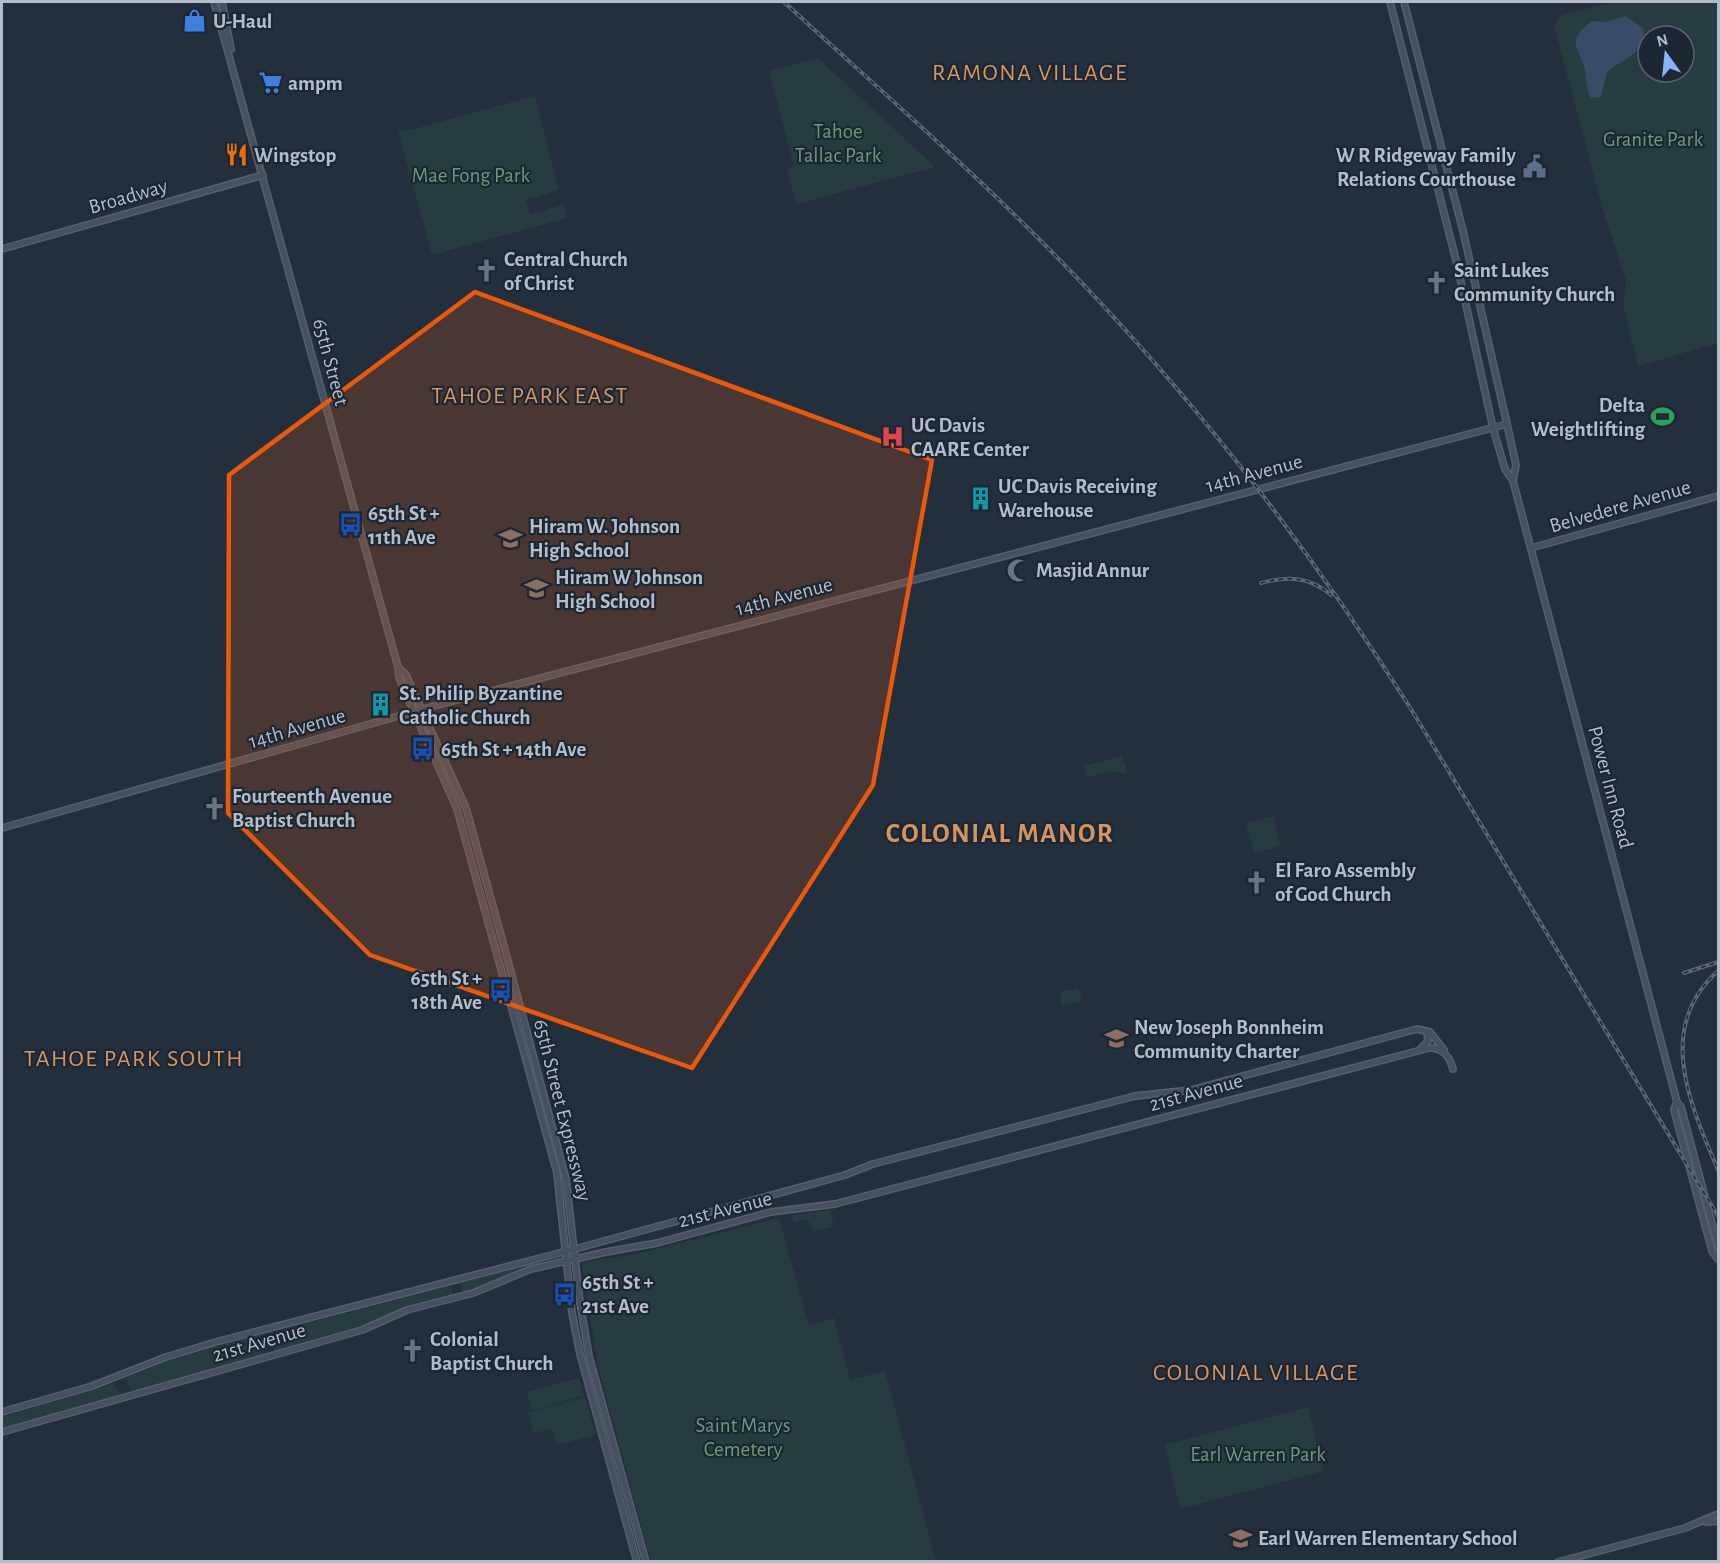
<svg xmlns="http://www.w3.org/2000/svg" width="1720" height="1563" font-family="'Alegreya Sans',sans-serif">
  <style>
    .green { fill: #263c3f; fill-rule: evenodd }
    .water { fill: #394c67 }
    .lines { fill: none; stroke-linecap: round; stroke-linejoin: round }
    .secondary-casing { stroke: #565f6c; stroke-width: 8 }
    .secondary { stroke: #465061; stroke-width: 5 }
    .rail-casing { stroke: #5a6575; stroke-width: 4 }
    .rail { stroke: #1d2633; stroke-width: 1.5; stroke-dasharray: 4.5; stroke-linecap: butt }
    .marked { fill: #e8590c; fill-opacity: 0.2; stroke: #e8590c; stroke-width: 4.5; stroke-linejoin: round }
    .labels { text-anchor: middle; stroke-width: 4.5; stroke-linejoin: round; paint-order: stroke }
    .poi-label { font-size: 21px; font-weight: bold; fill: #b4bcc9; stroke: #1d2633; text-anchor: start }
    .park-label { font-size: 21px; fill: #6b9a76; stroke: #1d2633 }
    .street-label { font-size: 21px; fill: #b4bcc9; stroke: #1d2633 }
    .quarter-label { font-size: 24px; letter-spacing: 1.5px; fill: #d59563; stroke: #1d2633 }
    .district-label { font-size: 27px; font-weight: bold; letter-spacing: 1.5px; fill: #d59563; stroke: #1d2633 }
  </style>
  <rect width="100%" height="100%" fill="#242f3e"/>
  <path class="green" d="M1614,2H1718V343L1638,366L1623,306L1626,281L1603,210L1554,25L1561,15ZM1648,36H1684V72H1648Z
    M818,58L935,167L796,204L787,168L794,166L769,71Z
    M535,96L559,190L526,200L530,214L563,205L567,218L432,255L398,131L410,130Z
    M1122,756L1128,774L1110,771L1087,777L1084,766Z
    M1273,816L1281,846L1254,853L1246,823Z
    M1078,988L1082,1001L1062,1006L1060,992Z
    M830,1210L834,1219L831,1220L832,1227L813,1232L810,1223L806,1220L796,1222L795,1226L790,1215Z
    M779,1218L809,1325L834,1318L850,1380L885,1371L936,1561H651L598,1367L582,1266L586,1262L641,1253Z
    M544,1261L473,1291L463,1294L460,1283Z
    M451,1286L453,1296L407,1308L361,1328L275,1354L269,1333Z
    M259,1335L264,1356L131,1393L126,1378L168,1361Z
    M579,1378L584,1396L532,1410L527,1392Z
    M114,1383L122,1397L2,1430V1417Z
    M585,1397L596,1435L557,1445L552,1429L533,1433L528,1412Z
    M1308,1407L1324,1471L1180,1509L1165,1445Z"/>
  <path class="water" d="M1625,16L1643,28C1649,53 1621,59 1607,72L1601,97L1591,98C1587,91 1586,79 1585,70C1580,48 1564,41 1592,21L1606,22Z"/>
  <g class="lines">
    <defs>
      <path id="secondary" d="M214,2L398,667L399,678L457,809L557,1173L572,1313L580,1354L637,1562
        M222,2L231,49
        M1390,2L1457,264L1493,428L1505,469L1513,481L1677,1102L1681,1107L1718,1246
        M1404,2L1463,231L1507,424L1516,465L1513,481
        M2,249L263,175
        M1531,548L1718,496
        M398,667L406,675L466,808L508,961L566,1179L580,1303L589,1356L646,1562
        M2,828L434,706L1507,424
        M1421,1048L1428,1041L1427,1032
        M1677,1102L1674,1110L1712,1251L1718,1259
        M2,1412L92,1386L166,1357L216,1342L575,1249L845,1175L873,1164L1135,1096L1191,1090L1417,1029L1430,1032L1444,1050
        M2,1432L362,1330L407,1310L473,1293L531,1269L606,1252L657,1243L771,1212L835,1204L1429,1048C1442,1047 1450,1057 1453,1069
        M1706,1522L1718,1521
        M1558,1562L1685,1528L1718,1514"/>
    </defs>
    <use href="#secondary" class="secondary-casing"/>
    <use href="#secondary" class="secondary"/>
    <defs>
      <path id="rail" d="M784,2C869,80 957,157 1039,239C1183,383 1302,537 1411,709L1718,1216
        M1261,583C1287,576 1309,576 1331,595
        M1718,971C1654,1028 1691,1106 1718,1170
        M1684,973L1718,962"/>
    </defs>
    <use href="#rail" class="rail-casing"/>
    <use href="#rail" class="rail"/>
  </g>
  <path class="marked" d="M475,292L932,460L873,785L692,1068L370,955L228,813L229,475Z"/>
  <defs>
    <symbol id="shop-bare" viewBox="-9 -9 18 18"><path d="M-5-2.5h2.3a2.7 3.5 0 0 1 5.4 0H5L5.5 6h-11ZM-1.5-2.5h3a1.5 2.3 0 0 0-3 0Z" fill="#3f7fe0" stroke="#1d2633" stroke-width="2.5" paint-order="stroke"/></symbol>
    <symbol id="supermarket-bare" viewBox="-9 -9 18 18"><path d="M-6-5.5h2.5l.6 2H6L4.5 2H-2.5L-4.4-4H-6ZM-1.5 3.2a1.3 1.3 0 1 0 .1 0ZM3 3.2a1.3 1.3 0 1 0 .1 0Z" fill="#3f7fe0" stroke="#1d2633" stroke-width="2.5" paint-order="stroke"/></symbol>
    <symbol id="restaurant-bare" viewBox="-9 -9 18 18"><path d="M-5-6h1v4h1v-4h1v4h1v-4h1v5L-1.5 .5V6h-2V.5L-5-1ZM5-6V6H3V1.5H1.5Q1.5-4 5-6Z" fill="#e8710a" stroke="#1d2633" stroke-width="2.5" paint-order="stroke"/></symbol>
    <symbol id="civic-bare" viewBox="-9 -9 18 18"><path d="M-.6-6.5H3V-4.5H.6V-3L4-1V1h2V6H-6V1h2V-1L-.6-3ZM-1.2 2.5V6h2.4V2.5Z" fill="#5c6f8a" stroke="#1d2633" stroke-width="2.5" paint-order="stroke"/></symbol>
    <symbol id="church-bare" viewBox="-9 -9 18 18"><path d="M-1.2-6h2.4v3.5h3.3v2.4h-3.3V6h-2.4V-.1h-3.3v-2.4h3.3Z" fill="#6b7280" stroke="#1d2633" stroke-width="2.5" paint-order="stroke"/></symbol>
    <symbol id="stadium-bare" viewBox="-9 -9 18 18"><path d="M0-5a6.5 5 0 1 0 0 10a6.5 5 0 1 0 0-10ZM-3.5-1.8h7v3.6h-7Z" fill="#2e9e5b" stroke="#1d2633" stroke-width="2.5" paint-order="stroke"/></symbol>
    <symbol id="hospital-bare" viewBox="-9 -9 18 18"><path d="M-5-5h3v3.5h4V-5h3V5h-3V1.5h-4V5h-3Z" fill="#e0444e" stroke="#1d2633" stroke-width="2.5" paint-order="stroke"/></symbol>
    <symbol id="building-bare" viewBox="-9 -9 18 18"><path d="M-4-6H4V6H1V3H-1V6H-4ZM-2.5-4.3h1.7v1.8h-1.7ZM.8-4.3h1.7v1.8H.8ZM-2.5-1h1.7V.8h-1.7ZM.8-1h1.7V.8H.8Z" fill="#0f9aa8" stroke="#1d2633" stroke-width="2.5" paint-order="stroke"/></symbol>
    <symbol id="bus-bare" viewBox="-9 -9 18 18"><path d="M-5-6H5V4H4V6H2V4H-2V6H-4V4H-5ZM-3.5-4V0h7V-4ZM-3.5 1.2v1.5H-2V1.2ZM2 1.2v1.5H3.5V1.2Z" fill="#1a4fb4" stroke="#1d2633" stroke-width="2.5" paint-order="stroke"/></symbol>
    <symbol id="school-bare" viewBox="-9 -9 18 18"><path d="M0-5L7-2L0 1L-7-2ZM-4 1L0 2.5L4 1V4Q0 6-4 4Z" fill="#8d6e63" stroke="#1d2633" stroke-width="2.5" paint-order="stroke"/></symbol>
    <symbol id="mosque-bare" viewBox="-9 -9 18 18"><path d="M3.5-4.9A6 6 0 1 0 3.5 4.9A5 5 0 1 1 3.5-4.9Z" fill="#6b7280" stroke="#1d2633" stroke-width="2.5" paint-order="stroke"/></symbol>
  </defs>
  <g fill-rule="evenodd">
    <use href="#shop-bare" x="178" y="4" width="33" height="33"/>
    <use href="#supermarket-bare" x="254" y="66" width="33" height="33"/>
    <use href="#restaurant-bare" x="220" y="138" width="33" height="33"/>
    <use href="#civic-bare" x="1518" y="150" width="33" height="33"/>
    <use href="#church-bare" x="470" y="254" width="33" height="33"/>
    <use href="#church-bare" x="1420" y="266" width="33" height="33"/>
    <use href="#stadium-bare" x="1646" y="400" width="33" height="33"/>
    <use href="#hospital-bare" x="876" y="420" width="33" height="33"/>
    <use href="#building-bare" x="964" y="482" width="33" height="33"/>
    <use href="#bus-bare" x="334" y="508" width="33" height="33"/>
    <use href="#school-bare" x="494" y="522" width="33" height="33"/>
    <use href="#mosque-bare" x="1002" y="554" width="33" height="33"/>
    <use href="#school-bare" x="520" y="572" width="33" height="33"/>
    <use href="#building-bare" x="364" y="688" width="33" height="33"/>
    <use href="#bus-bare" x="406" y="732" width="33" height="33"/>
    <use href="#church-bare" x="198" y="792" width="33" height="33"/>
    <use href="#church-bare" x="1240" y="866" width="33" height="33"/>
    <use href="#bus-bare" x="484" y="974" width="33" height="33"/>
    <use href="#school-bare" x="1100" y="1022" width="33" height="33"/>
    <use href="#bus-bare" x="548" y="1278" width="33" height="33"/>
    <use href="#church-bare" x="396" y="1334" width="33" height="33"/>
    <use href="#school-bare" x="1224" y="1522" width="33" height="33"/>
  </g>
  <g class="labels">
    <g class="poi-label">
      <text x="213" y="28">U-Haul</text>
      <text x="288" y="90">ampm</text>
      <text x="254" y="162">Wingstop</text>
      <text x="1516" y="162" text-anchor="end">W R Ridgeway Family<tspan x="1516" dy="24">Relations Courthouse</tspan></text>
      <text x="504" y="266">Central Church<tspan x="504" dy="24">of Christ</tspan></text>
      <text x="1454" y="277">Saint Lukes<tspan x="1454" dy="24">Community Church</tspan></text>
      <text x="1645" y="412" text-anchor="end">Delta<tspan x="1645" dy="24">Weightlifting</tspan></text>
      <text x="911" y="432">UC Davis<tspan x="911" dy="24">CAARE Center</tspan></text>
      <text x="998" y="493">UC Davis Receiving<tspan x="998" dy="24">Warehouse</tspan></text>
      <text x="368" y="520">65th St +<tspan x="368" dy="24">11th Ave</tspan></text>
      <text x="529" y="533">Hiram W. Johnson<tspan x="529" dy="24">High School</tspan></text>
      <text x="1036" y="577">Masjid Annur</text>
      <text x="555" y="584">Hiram W Johnson<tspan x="555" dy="24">High School</tspan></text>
      <text x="399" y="700">St. Philip Byzantine<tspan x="399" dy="24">Catholic Church</tspan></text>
      <text x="441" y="756">65th St + 14th Ave</text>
      <text x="232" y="803">Fourteenth Avenue<tspan x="232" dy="24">Baptist Church</tspan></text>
      <text x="1275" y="877">El Faro Assembly<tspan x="1275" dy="24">of God Church</tspan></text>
      <text x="482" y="985" text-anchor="end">65th St +<tspan x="482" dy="24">18th Ave</tspan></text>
      <text x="1134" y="1034">New Joseph Bonnheim<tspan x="1134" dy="24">Community Charter</tspan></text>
      <text x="582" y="1289">65th St +<tspan x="582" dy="24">21st Ave</tspan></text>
      <text x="430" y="1346">Colonial<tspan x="430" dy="24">Baptist Church</tspan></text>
      <text x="1258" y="1545">Earl Warren Elementary School</text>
    </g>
    <g class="park-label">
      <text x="838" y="138">Tahoe<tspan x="838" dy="24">Tallac Park</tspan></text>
      <text x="1653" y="146">Granite Park</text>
      <text x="471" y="182">Mae Fong Park</text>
      <text x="743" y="1432">Saint Marys<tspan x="743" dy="24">Cemetery</tspan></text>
      <text x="1258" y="1461">Earl Warren Park</text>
    </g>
    <g class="street-label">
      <text transform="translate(128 196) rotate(-16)" y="7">Broadway</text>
      <text transform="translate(331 362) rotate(75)" y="7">65th Street</text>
      <text transform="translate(1254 473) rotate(-15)" y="7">14th Avenue</text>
      <text transform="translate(1620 506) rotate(-16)" y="7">Belvedere Avenue</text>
      <text transform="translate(784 596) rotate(-15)" y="7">14th Avenue</text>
      <text transform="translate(297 728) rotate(-16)" y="7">14th Avenue</text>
      <text transform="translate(1611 787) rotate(75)" y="7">Power Inn Road</text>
      <text transform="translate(1196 1092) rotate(-15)" y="7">21st Avenue</text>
      <text transform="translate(563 1110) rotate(76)" y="7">65th Street Expressway</text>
      <text transform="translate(725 1209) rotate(-14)" y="7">21st Avenue</text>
      <text transform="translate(259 1342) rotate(-16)" y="7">21st Avenue</text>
    </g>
    <g class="quarter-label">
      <text x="1030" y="80">RAMONA VILLAGE</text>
      <text x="530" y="403">TAHOE PARK EAST</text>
      <text x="134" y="1066">TAHOE PARK SOUTH</text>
      <text x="1256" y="1380">COLONIAL VILLAGE</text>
    </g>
    <g class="district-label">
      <text x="1000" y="842">COLONIAL MANOR</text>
    </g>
  </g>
  <rect width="1720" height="1563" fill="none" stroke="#b4bcc9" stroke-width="6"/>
  <g transform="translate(1666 54) rotate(345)"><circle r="28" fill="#1d2633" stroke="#59626f" stroke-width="1.5"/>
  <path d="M0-4.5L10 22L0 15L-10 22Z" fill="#8ab4f8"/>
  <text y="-9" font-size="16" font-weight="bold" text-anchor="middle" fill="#b4bcc9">N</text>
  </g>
</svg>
